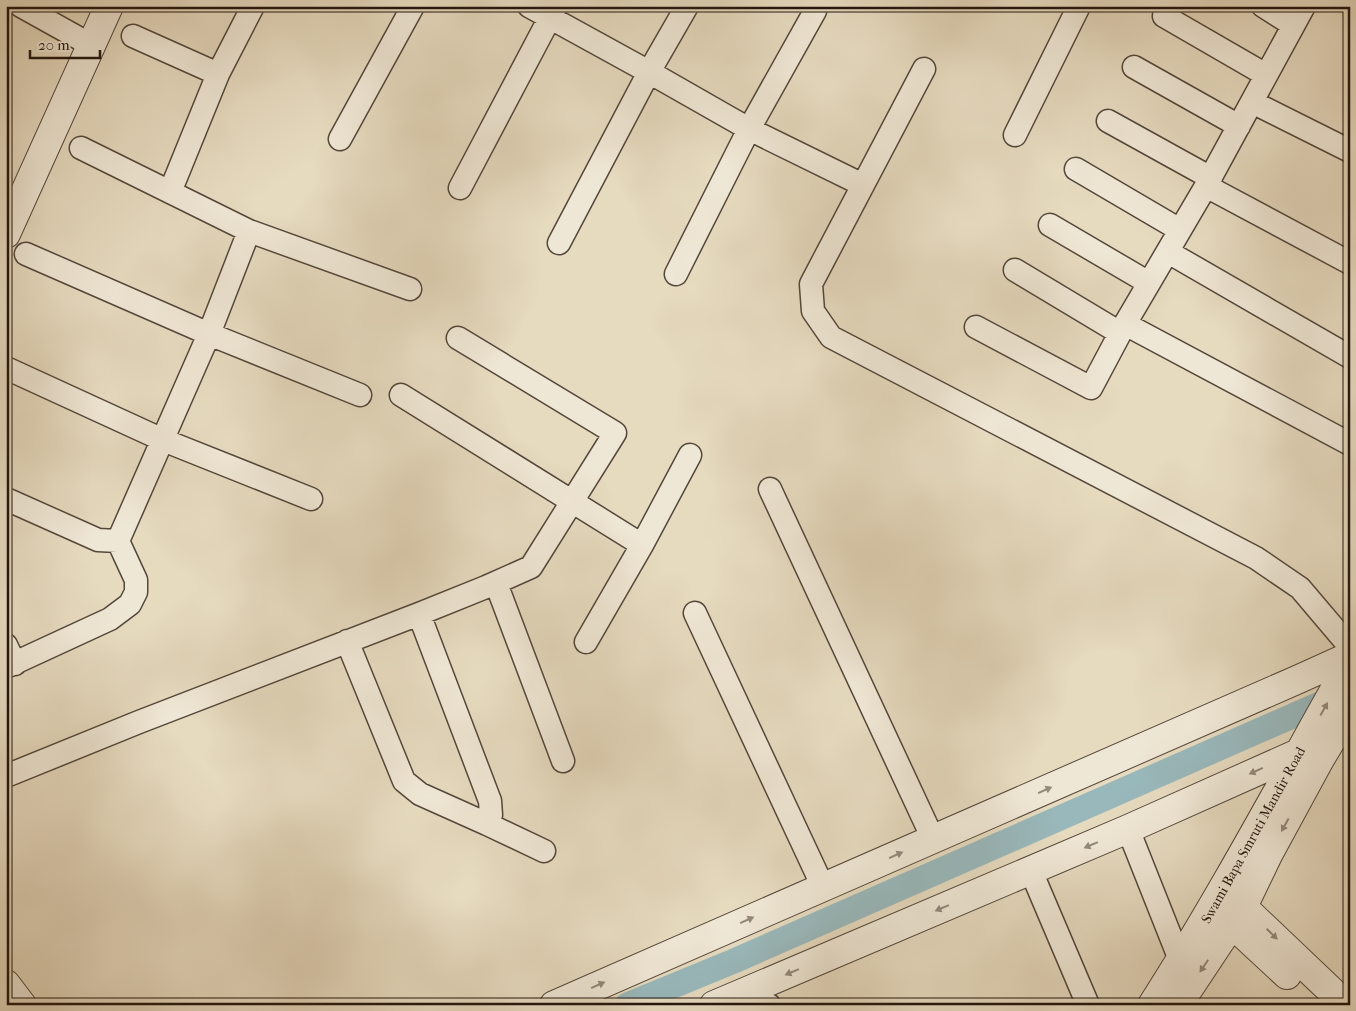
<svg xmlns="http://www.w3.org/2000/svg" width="1356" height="1011" font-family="'IM FELL French Canon',serif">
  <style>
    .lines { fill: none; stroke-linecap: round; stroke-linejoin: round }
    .canal { stroke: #99b8bb; stroke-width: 25 }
    .building { fill: #d49e83; stroke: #23160f }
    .minor-casing { stroke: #54473b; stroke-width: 25 }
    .tertiary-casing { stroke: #54473b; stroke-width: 30 }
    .minor { stroke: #efe7d5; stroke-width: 22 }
    .tertiary { stroke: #efe7d5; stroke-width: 28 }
    .oneway { fill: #93897c }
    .labels { text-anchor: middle; stroke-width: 4; stroke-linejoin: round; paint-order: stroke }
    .street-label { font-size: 14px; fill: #23160f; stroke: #efe7d5 }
  </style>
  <rect width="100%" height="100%" fill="#e6dabf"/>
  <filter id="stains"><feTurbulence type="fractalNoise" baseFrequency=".004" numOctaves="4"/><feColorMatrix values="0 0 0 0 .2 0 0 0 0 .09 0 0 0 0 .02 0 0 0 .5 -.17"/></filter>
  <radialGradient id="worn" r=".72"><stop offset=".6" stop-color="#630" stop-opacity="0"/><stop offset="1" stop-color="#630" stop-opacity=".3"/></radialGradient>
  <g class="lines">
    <path class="canal" d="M627,1005L734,961L1338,696"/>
  </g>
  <path class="building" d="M192,999L202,1005H188Z"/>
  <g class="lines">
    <defs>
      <path id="minor" d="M21,6L91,45
        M529,6L649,72L749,129L863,185
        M1263,6L1293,25
        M1164,16L1266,75
        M133,36L218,74
        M1134,67L1239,126
        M924,69L811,284L813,311L831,337L1256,558L1300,588L1350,647
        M1252,102L1350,151
        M1108,121L1211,178
        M1015,135L1079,6
        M340,139L413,6
        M1076,169L1180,230
        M1206,186L1350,263
        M460,188L556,6
        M170,192L218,74L253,6
        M1050,225L1149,283
        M249,231L410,289
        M559,243L649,72L687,6
        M1168,252L1350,357
        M26,254L209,334L360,395
        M1015,270L1120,333
        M676,274L749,129L815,11
        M1125,324L1350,444
        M976,327L1091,388L1125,324L1206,186L1304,6
        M6,368L163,440L311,499
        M401,395L642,545L586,642
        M770,489L933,839
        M6,499L98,540L118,541
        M642,545L690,455
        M496,583L563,761
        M695,613L823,887
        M419,614L490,801L491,815L487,824L544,851
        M347,641L404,781L420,794L487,824
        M6,645L15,664
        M6,667L110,619L130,604L136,592V580L118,541L209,334L249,231L81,148
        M6,776L139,722L419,614L486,587L531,567L615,433L458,338
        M1128,829L1180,960
        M1031,871L1088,1005
        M741,994L769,1005"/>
      <path id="tertiary" d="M6,234L109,6
        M1229,896L1243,907L1346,1005
        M1218,911L1287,975
        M6,984L22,1005
        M554,1005L1299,679L1350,656
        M714,1005L1128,829L1350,730
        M1152,1005C1223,894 1285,777 1350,662
        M1178,1005L1243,907L1269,853L1319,761L1350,709"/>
    </defs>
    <use href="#minor" class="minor-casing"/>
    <use href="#tertiary" class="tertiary-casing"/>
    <use href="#minor" class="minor"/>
    <use href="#tertiary" class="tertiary"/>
  </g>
  <defs><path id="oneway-solid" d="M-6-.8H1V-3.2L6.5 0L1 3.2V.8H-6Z" transform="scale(1.25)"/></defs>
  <g class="oneway">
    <use href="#oneway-solid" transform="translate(1324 709) rotate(-61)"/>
    <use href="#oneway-solid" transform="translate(1256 771) rotate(156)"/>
    <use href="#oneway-solid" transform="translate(1045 790) rotate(-24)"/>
    <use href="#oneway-solid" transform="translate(1285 825) rotate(119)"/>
    <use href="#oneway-solid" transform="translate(1091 845) rotate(157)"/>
    <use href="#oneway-solid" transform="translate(896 855) rotate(-24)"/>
    <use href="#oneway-solid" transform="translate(942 908) rotate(157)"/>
    <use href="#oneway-solid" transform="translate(747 920) rotate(-24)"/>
    <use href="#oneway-solid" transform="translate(1272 934) rotate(44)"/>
    <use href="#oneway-solid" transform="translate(1204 966) rotate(124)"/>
    <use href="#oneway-solid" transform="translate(792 972) rotate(157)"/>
    <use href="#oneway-solid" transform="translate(598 985) rotate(-24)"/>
  </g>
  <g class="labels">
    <g class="street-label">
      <text transform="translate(1253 835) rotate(-61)" y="5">Swami Bapa Smruti Mandir Road</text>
    </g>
  </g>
  <rect width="1356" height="1011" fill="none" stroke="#e6dabf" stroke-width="25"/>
  <rect x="8" y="8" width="1341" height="996" fill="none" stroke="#23160f" stroke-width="2.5"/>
  <rect x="12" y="12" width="1331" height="986" fill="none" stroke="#23160f"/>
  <path d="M30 50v8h70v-8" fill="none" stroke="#23160f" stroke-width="2.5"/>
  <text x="38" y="50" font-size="15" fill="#23160f" stroke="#efe7d5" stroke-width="4" paint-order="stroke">20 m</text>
  <rect width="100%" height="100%" filter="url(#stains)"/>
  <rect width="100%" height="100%" fill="url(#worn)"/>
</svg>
